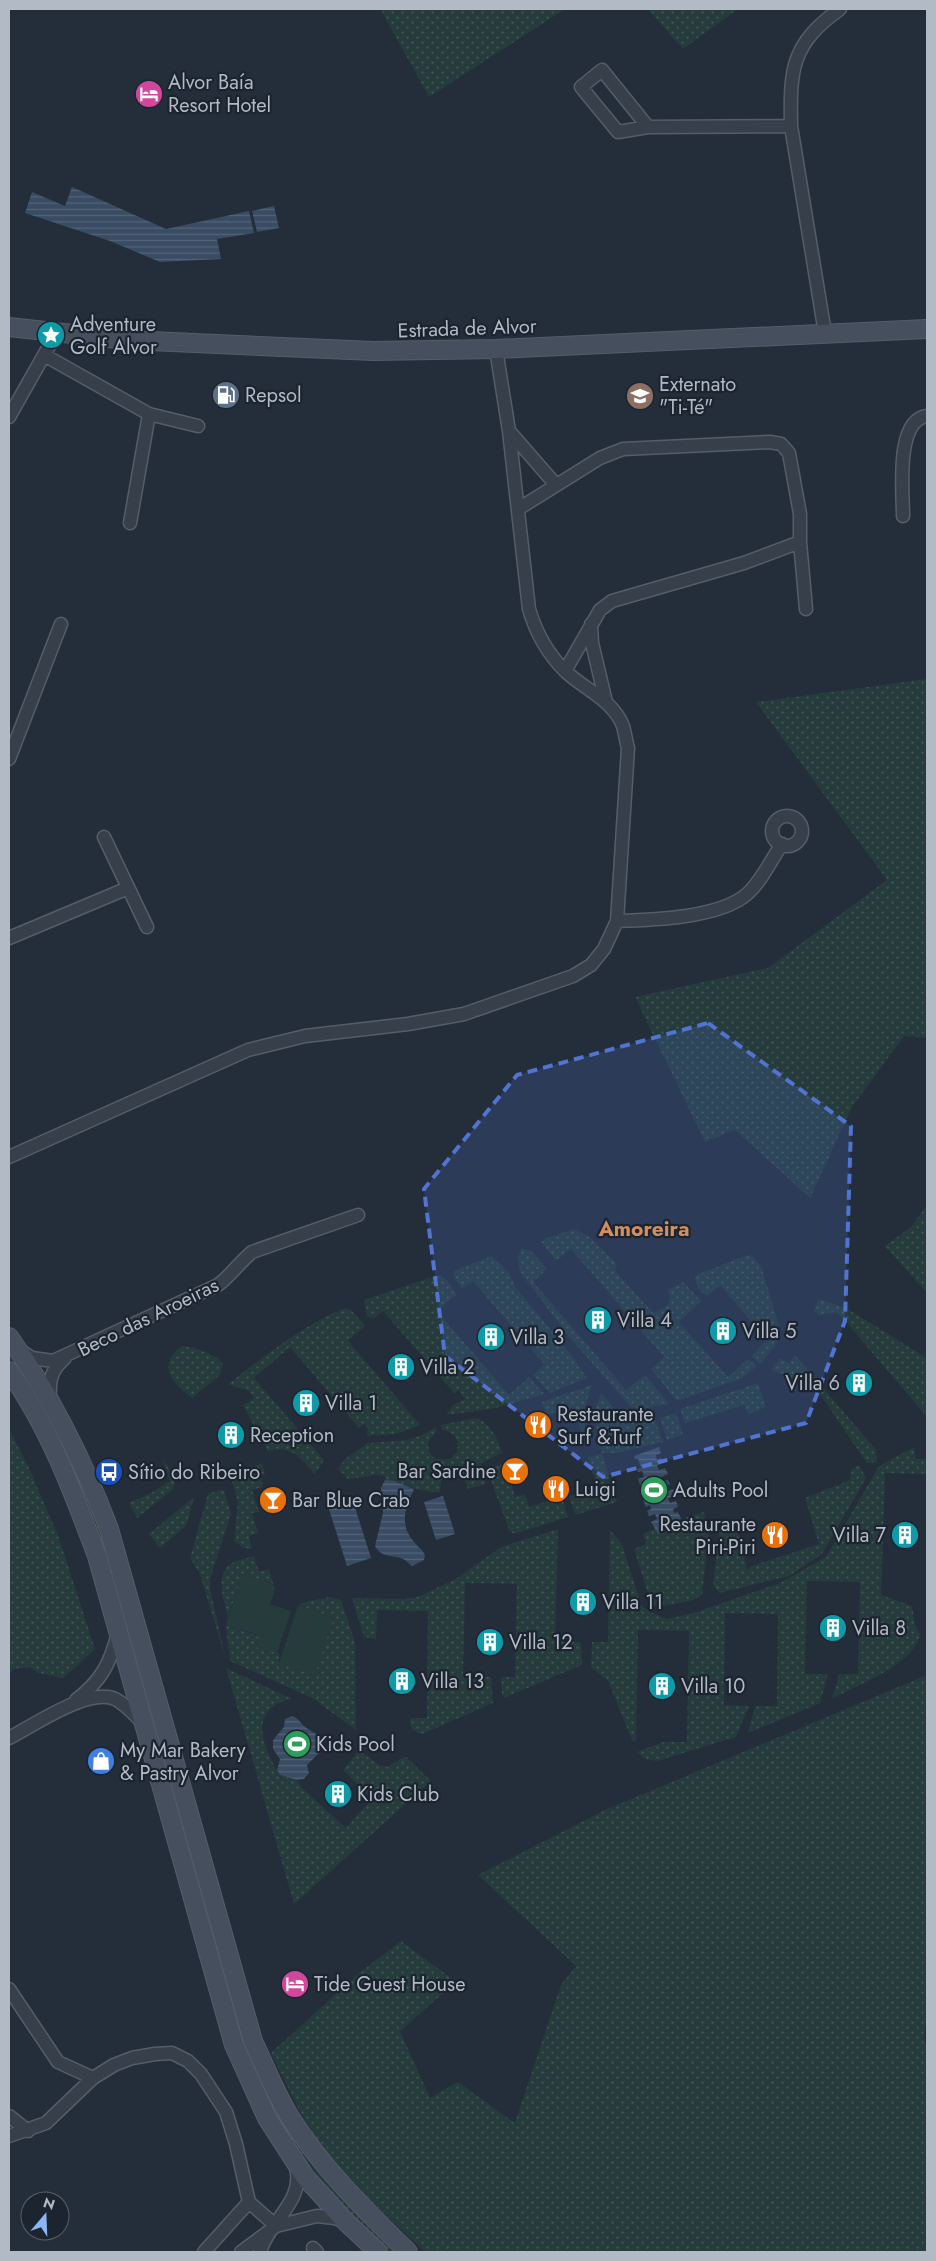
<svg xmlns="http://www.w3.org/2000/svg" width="936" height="2261" font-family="Jost,sans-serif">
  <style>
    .grass { fill: url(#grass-dots) }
    .pitch { fill: #263b3c }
    .water { fill: url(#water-rules) }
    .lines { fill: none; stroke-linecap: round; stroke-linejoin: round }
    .street-casing { stroke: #555d68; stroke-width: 15 }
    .secondary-casing { stroke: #555d68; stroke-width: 20 }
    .street { stroke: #373f4a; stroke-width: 12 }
    .secondary { stroke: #454f5d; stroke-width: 18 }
    .marked { fill: #5174d2; fill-opacity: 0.2; stroke: #5174d2; stroke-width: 4; stroke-dasharray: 10 6; stroke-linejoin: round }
    .labels { text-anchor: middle; stroke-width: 4.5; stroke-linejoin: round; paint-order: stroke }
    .poi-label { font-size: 20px; fill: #b2bac6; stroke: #1c242f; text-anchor: start }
    .street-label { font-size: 20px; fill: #b2bac6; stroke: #1c242f }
    .neighbourhood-label { font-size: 21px; font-weight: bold; fill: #d08e63; stroke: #1c242f }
  </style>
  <defs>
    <pattern id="grass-dots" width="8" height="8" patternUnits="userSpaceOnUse" patternTransform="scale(1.25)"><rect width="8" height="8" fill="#263b3c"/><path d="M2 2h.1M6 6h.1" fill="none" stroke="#435557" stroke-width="1.8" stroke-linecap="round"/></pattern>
    <pattern id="water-rules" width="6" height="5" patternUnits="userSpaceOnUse" patternTransform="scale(1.25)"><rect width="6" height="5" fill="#394c63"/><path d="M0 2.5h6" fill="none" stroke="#536478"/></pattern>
  </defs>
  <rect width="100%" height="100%" fill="#232e3a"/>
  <path class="grass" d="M383,9H565L429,97L381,10Z
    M648,9H738L683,49Z
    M927,679V1038L904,1036L852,1107L810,1198L735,1130L705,1142L635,997L768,968L887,880L756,702Z
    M927,1205V1293L885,1246L911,1227Z
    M574,1229L590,1237L617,1264L615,1271L653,1313L667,1306L670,1297L667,1290L683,1282L701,1301L679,1322L728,1377L748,1359L757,1366L742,1378L677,1401L651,1369L664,1357L571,1249L556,1261L541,1242L547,1238Z
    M521,1248L532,1252L547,1269L533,1282L626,1390L645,1375L669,1404L639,1409L630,1406L570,1338L520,1272L518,1258Z
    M751,1255L761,1266L779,1326V1338L774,1348L760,1364L751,1356L767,1340L720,1285L707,1296L698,1288L694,1276L742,1257Z
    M492,1256L509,1272L515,1287L566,1348L587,1378L550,1393L533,1375L544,1364L473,1281L462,1289L454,1277V1271Z
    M438,1275L446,1279L457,1294L437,1311L509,1395L529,1377L544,1394L496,1408L448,1415L447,1413L453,1405L465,1399L458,1390L455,1394L383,1311L373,1319L367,1316L364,1300Z
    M818,1299L846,1308L927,1358V1417L841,1316L835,1312L820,1315L814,1311Z
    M345,1308L351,1310L365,1326L348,1341L420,1425L396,1434L367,1436L368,1428L364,1424L359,1428L290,1347L254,1378L324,1460L315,1474C298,1456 294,1446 268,1451L243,1405L254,1398L249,1391L228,1384C265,1356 301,1326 345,1308Z
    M182,1346C194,1347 217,1354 223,1364L220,1375L192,1398C172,1383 156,1365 182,1346Z
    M9,1348L32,1383L73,1457L103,1533L250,2050L398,2252H390C346,2210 305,2167 274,2114C262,2093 253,2069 243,2047L102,1550L30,1391L9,1358Z
    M795,1355L876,1450L877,1462L867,1463L822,1397L807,1384L771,1370L780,1358L789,1363Z
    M758,1383L766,1407L748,1414L744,1405L685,1423L680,1409Z
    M592,1385L585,1406V1431L582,1435L574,1407L546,1415L542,1402Z
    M602,1394C623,1419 623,1417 655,1420L663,1442L616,1453H602L617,1502L575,1515L569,1496L597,1487L588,1457L602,1453C598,1437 590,1407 602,1394Z
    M676,1413L683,1435L667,1440L660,1418Z
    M474,1418C488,1419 499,1440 502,1453L481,1463V1468L486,1484L468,1489C465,1478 461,1472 449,1472L441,1480L440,1492C416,1493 407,1482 385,1480V1476L376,1475L348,1479L338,1469L345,1459L368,1443L407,1440L422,1435L436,1427L437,1431L428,1442L429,1452L436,1459H450L457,1452C460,1440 454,1431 442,1430L441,1425Z
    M9,1429L29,1468L59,1538L95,1649L63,1678L38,1673L29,1667L14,1669L9,1674Z
    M914,1447L916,1459H927V1474L885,1473L881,1595L912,1606L915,1625L920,1634C916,1664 857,1685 832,1699L839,1674H858L860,1582L807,1581L805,1674H828L820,1703L748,1733L755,1706H777L778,1614L725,1613L724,1705L749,1706L736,1737L657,1761L645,1759L637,1752L663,1742H687L689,1631L638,1630L636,1742L632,1740L608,1681L591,1667L592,1642H608L610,1530L622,1544L641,1605L650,1612L667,1619L694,1613L780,1583L826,1557L879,1466Z
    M162,1458C168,1468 178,1478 173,1489L137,1518L129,1503L151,1493L170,1481Z
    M262,1463L265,1474L260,1476L263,1487L252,1490L259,1512L252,1513L258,1533L249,1536L252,1549L244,1548L234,1541L238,1502L231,1477Z
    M506,1463L515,1497L525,1494L529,1507L562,1497L568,1517L514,1534L509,1530L490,1477L489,1470L494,1466Z
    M859,1465L866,1478L822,1554L789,1576L719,1593L713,1585L720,1523L735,1518L747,1570L752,1566L819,1544L805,1498L850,1480L851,1470Z
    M219,1490H224L231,1514L210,1579V1589L225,1656L200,1574L190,1558L208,1494Z
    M194,1497L186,1526L160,1548L149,1534Z
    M704,1512L709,1532L702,1595L693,1600L658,1607L651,1603L634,1549L646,1544L643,1534L656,1528L658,1533L677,1527L676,1521Z
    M558,1529L555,1641L581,1642L582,1665L504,1698L502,1694L501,1677H515L517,1584L465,1583L463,1676L491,1677L493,1703L422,1734C411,1731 410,1728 410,1718H427L428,1611L377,1610L376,1639L364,1637L352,1598L402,1599L417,1597L456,1579L501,1547Z
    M254,1556L259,1572L269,1569L273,1584L242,1574L228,1618C224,1601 213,1572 234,1562C240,1559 248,1558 254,1556Z
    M330,1597L341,1600L355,1642L356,1730L312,1698L230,1661L226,1625L260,1636L256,1647L279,1653V1663L334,1618L298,1605L309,1601Z
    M226,1668L292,1699C247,1708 262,1747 280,1775L297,1780L303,1789L346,1828L372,1799L343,1770L359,1750L379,1765L388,1767L405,1756L431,1781L294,1904Z
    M927,1675V2011L924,2037L927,2046V2252H425L331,2164L299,2110L271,2053L358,1974L401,1941L456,1982L400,2031L430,2098L458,2082L515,2123L561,1985L576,1966L478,1875L605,1810Z"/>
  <path class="pitch" d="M242,1574L273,1584L275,1589L270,1604L291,1611L277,1653L256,1647L259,1635L226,1625Z
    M298,1605L334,1618L315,1675L279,1663Z"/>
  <path class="water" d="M72,187L166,229L249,211L254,233L217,239L221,259L160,262L110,241L25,213L32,192L65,206Z
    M274,206L279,228L257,232L252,211Z
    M659,1447L661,1453L656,1455L657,1460L661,1458L663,1463L657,1465L659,1470L665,1468L668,1474L661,1477L663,1481L668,1480L670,1484L664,1486L666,1492L674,1489L676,1495L668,1498L670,1503L676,1501L678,1507L673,1509L674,1513L678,1512L681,1519L676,1521L678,1526L658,1534L651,1522L657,1519L655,1514L649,1516L647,1511L651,1509L650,1505L646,1507L643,1500L648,1498L647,1494L643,1496L641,1491L646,1489L644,1483L640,1485L638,1479L644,1477L642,1471L638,1472L637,1469L641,1467L638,1459H635L634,1456Z
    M385,1480L394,1481L414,1489C405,1508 399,1524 414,1542C418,1547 422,1549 425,1555L424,1560L412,1566C409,1564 406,1560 403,1559C392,1554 382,1559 375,1546L383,1513L381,1488Z
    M443,1496L455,1534L436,1540L424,1502Z
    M352,1498L371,1558L347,1566L328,1506Z
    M292,1716C300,1719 300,1723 305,1727C311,1731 317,1734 323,1739L321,1751L307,1765L309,1773L304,1779L297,1780L280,1775L277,1770L280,1759L273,1749V1740L284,1727L285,1719Z"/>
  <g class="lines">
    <defs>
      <path id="street" d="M648,127L618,132L581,87L602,70L648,127L791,126
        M825,333L791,126C790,69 791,44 840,9
        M44,355L149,414L130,523
        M149,414L198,426
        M9,417L57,332
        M509,431L556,485
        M518,509L600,458L623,449L770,442L781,444L789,453L800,514V542
        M903,516C903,492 895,420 927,416
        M591,624L592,643L606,702
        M565,671L600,610L612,601L744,563L800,542L806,609
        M9,759L61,624
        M772 831a15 15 0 1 1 30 0a15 15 0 1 1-30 0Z
        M104,837L147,927
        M617,921C652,920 720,918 747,894C761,882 771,860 782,844
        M9,938L128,888
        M9,1157L248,1050L305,1036L408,1024L464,1014L573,976L591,965L604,949L617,921L628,748C626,741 625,733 623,726C613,700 584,689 565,671C547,653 536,633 529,609L509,431L496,349
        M21,1351L32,1358L53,1361L218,1285C231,1275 239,1263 252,1252L358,1215
        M50,1398C49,1380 51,1370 65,1358
        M76,1700C101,1681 110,1664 118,1633
        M9,1738C33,1726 91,1685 117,1700C127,1706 135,1715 143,1723
        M9,1989L58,2062L93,2078
        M9,2116L28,2131
        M9,2136L46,2123L93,2078L114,2065L132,2058L155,2054L172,2053L188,2061L201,2074L226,2112L236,2144L249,2202L276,2226
        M313,2248L317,2252
        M204,2252L249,2202
        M241,2252L276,2226L317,2216L335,2218L345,2222
        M260,2252C268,2222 305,2201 296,2168"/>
      <path id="secondary" d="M9,327L127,340L373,351L496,349L927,329
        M9,1337C52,1397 83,1460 109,1529L253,2041C265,2066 275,2093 290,2117C322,2168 365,2210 408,2252
        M9,1371C49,1427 73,1492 97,1556L234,2045L267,2118L305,2177L347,2223L378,2252"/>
    </defs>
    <use href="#street" class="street-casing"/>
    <use href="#secondary" class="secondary-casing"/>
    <use href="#street" class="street"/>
    <use href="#secondary" class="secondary"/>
  </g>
  <path class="marked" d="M708,1023L851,1126L845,1321L806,1423L603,1477L445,1356L424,1189L517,1075Z"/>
  <defs>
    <symbol id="hotel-disc" viewBox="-11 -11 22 22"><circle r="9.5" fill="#d1479c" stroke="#1c242f"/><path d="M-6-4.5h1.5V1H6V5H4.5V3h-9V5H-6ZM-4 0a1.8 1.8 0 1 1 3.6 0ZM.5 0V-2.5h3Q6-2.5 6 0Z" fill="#fff"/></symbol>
    <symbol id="sight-disc" viewBox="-11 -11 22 22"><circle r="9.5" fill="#0f9aa8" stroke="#1c242f"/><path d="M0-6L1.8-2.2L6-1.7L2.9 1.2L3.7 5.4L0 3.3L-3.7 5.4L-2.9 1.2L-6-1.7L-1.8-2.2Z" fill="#fff"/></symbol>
    <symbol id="fuel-disc" viewBox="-11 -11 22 22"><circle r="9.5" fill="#5c6f8a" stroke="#1c242f"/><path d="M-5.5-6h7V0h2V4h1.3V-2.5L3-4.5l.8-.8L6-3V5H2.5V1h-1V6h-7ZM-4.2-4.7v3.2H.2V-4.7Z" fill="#fff"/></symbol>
    <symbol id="school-disc" viewBox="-11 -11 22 22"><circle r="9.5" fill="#8d6e63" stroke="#1c242f"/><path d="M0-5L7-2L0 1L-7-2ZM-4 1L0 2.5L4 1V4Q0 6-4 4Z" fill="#fff"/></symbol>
    <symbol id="building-disc" viewBox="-11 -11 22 22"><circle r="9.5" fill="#0f9aa8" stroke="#1c242f"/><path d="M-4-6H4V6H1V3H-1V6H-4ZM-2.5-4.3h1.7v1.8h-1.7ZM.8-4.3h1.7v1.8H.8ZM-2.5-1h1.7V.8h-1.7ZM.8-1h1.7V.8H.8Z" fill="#fff"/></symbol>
    <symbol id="restaurant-disc" viewBox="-11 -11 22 22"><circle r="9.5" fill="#e8710a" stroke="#1c242f"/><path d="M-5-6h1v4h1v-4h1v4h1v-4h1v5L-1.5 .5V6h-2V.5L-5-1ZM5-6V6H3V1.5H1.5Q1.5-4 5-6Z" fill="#fff"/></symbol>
    <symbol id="bar-disc" viewBox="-11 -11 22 22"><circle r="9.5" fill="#e8710a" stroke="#1c242f"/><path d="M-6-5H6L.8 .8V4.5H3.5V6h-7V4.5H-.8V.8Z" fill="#fff"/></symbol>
    <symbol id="bus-disc" viewBox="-11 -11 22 22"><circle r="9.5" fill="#1a4fb4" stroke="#1c242f"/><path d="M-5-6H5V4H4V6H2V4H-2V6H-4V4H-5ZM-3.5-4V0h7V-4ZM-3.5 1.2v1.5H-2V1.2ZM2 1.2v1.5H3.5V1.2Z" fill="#fff"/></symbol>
    <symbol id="stadium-disc" viewBox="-11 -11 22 22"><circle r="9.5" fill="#2e9e5b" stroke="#1c242f"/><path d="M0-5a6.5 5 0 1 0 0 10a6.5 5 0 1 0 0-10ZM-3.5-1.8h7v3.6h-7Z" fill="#fff"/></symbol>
    <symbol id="shop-disc" viewBox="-11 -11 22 22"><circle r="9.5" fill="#3f7fe0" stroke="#1c242f"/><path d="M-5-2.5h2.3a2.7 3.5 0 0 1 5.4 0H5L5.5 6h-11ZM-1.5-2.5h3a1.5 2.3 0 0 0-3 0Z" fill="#fff"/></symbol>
  </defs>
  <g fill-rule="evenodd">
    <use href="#hotel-disc" x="133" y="78" width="32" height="32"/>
    <use href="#sight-disc" x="35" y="319" width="32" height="32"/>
    <use href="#fuel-disc" x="210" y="379" width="32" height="32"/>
    <use href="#school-disc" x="624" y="380" width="32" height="32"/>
    <use href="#building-disc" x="582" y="1304" width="32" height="32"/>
    <use href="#building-disc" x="707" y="1315" width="32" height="32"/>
    <use href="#building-disc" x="475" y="1321" width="32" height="32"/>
    <use href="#building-disc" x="385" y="1351" width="32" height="32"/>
    <use href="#building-disc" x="843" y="1367" width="32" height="32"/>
    <use href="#building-disc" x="290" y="1387" width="32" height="32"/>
    <use href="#restaurant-disc" x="522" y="1409" width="32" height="32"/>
    <use href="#building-disc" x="215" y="1419" width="32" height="32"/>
    <use href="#bar-disc" x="499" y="1455" width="32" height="32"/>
    <use href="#bus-disc" x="93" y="1456" width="32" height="32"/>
    <use href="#restaurant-disc" x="540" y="1473" width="32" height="32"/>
    <use href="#stadium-disc" x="638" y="1474" width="32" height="32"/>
    <use href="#bar-disc" x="257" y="1484" width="32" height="32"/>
    <use href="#restaurant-disc" x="759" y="1519" width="32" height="32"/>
    <use href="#building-disc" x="889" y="1519" width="32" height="32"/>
    <use href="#building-disc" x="567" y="1586" width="32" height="32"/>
    <use href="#building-disc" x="817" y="1612" width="32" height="32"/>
    <use href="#building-disc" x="474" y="1626" width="32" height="32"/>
    <use href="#building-disc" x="386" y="1665" width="32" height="32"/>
    <use href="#building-disc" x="646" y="1670" width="32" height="32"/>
    <use href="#stadium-disc" x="281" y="1728" width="32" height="32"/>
    <use href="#shop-disc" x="85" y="1745" width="32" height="32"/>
    <use href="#building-disc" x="322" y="1778" width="32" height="32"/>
    <use href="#hotel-disc" x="279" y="1968" width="32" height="32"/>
  </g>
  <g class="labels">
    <g class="poi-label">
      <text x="168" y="89">Alvor Baía<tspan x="168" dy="23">Resort Hotel</tspan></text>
      <text x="70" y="331">Adventure<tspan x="70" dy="23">Golf Alvor</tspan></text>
      <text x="659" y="391">Externato<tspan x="659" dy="23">"Ti-Té"</tspan></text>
      <text x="245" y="402">Repsol</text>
      <text x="617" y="1327">Villa 4</text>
      <text x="742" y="1338">Villa 5</text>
      <text x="510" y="1344">Villa 3</text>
      <text x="420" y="1374">Villa 2</text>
      <text x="840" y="1390" text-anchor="end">Villa 6</text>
      <text x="325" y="1410">Villa 1</text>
      <text x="557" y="1421">Restaurante<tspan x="557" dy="23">Surf &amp;Turf</tspan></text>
      <text x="250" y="1442">Reception</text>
      <text x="496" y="1478" text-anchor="end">Bar Sardine</text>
      <text x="128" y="1479">Sítio do Ribeiro</text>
      <text x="575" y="1496">Luigi</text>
      <text x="673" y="1497">Adults Pool</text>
      <text x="292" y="1507">Bar Blue Crab</text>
      <text x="756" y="1531" text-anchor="end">Restaurante<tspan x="756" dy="23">Piri-Piri</tspan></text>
      <text x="886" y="1542" text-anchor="end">Villa 7</text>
      <text x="602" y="1609">Villa 11</text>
      <text x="852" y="1635">Villa 8</text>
      <text x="509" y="1649">Villa 12</text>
      <text x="421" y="1688">Villa 13</text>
      <text x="681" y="1693">Villa 10</text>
      <text x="316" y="1751">Kids Pool</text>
      <text x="120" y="1757">My Mar Bakery<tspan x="120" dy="23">&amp; Pastry Alvor</tspan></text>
      <text x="357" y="1801">Kids Club</text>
      <text x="314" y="1991">Tide Guest House</text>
    </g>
    <g class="street-label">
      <text transform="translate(467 328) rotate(-2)" y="7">Estrada de Alvor</text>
      <text transform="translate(148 1317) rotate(-26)" y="7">Beco das Aroeiras</text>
    </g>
    <g class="neighbourhood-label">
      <text x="644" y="1236">Amoreira</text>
    </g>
  </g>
  <rect width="936" height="2261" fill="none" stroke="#b2bac6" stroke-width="20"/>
  <g transform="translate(45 2216) rotate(19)"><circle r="24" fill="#1c242f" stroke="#58606b"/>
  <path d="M0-4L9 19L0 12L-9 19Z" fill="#89b6f4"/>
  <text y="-8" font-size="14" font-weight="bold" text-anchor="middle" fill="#b2bac6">N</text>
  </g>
</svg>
